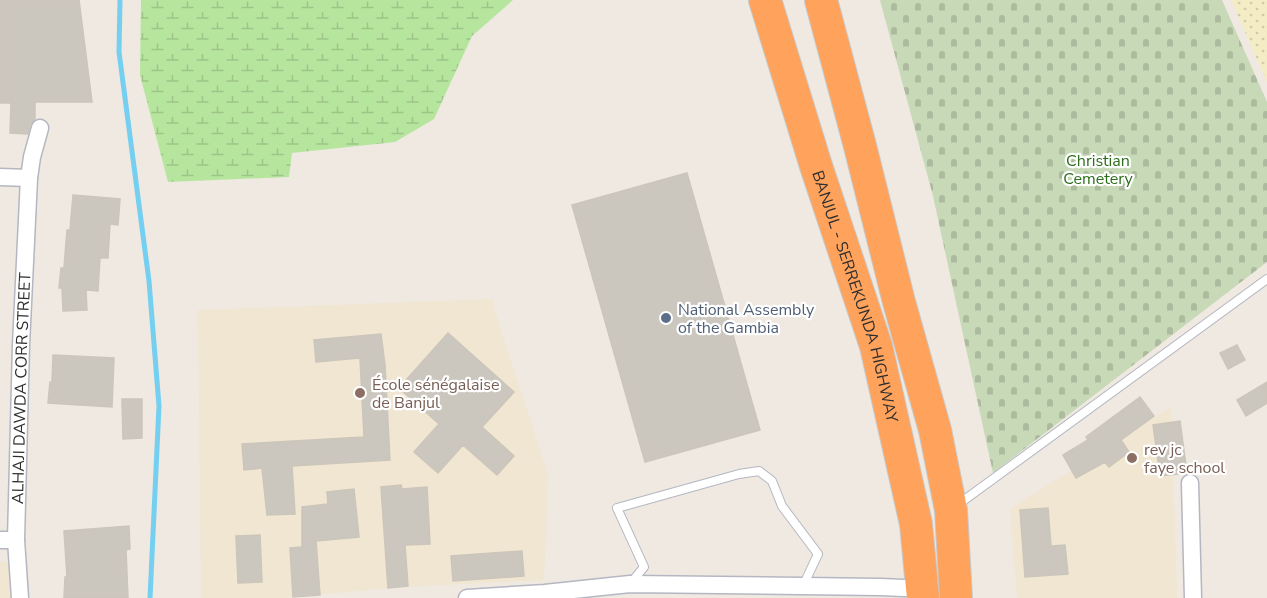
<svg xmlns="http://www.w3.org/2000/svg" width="1267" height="598" font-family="'Nunito Sans',sans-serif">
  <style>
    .education { fill: #f0e6d1 }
    .wetland { fill: url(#wetland-marsh) }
    .sand { fill: url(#sand-dots) }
    .cemetery { fill: url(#cemetery-stones) }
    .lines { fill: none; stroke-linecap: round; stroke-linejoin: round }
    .stream { stroke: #75cff0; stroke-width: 5 }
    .building { fill: #cbc7bf; stroke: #cbc5ba; stroke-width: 1.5 }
    .lane-casing { stroke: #b4b7c1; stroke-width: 10 }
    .street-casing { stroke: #b4b7c1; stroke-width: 19 }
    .highway-casing { stroke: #c9c9c9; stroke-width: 34 }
    .lane { stroke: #fff; stroke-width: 8 }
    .street { stroke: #fff; stroke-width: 16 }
    .highway { stroke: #ffa35c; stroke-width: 32 }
    .service-dot { fill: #5c6f8a; stroke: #fff; stroke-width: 2 }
    .education-dot { fill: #8d6e63; stroke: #fff; stroke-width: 2 }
    .labels { text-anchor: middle; stroke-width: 4.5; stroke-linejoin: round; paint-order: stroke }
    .park-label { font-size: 16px; fill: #2c6e1b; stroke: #fff }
    .street-label { font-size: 16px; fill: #2e2e2e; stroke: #fff }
    .service-label { font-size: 16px; fill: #4e5e75; stroke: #fff; text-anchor: start }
    .education-label { font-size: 16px; fill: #785e54; stroke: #fff; text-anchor: start }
  </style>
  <defs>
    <pattern id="wetland-marsh" width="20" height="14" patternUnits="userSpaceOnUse" patternTransform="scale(1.5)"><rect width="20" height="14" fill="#b6e59e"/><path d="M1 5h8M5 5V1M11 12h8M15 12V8" fill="none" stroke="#9dc588"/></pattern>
    <pattern id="sand-dots" width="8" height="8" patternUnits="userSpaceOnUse" patternTransform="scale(1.5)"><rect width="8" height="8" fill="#f3ecc5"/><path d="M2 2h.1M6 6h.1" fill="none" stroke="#d1cbaa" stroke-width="1.8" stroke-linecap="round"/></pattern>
    <pattern id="cemetery-stones" width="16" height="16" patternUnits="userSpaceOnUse" patternTransform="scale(1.5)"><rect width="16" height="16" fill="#c8d9b8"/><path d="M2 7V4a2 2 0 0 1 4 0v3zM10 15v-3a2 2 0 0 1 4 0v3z" fill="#acbb9e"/></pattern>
  </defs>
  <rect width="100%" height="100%" fill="#efe9e1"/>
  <path class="education" d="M493,299V305L548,475L544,580L400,587L283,598H201L198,310Z
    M1171,407L1177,598H1017L1010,509Z
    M0,562H8L29,598H0Z"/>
  <path class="wetland" d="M141,0H513L472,36L434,119L395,142L292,153L289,177L168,182L140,75Z"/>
  <path class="sand" d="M1231,0H1267V82Z"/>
  <path class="cemetery" d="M880,0H1222L1267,102V262L993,473L933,196Z"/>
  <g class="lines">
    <path class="stream" d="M120,0L119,52L149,281L159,406L150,598"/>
  </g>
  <path class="building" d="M0,0H79L92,102H35V119L30,125L28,134L10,133L11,103H0Z
    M687,173L760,430L645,462L572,205Z
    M73,195L120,199L118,225L110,224L108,258H100L98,291L86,290L87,310L63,311L62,288H59L61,268H64L67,230H70Z
    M448,333L514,392L482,427L514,456L497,475L463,445L438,473L414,452L439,424L399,388Z
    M381,334L385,365L390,460L292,466L295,514L267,515L262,468L244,470L242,444L364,437L360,358L316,362L314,340Z
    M1237,345L1245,360L1228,369L1220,353Z
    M53,355L114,358L112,407L48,403L50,382H52Z
    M1267,382V403L1246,416L1237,400Z
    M1140,397L1154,416L1121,440L1129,452L1109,467L1105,462L1076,478L1063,455L1088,440L1086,437Z
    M122,399H142V438L123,439Z
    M1180,421L1187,473L1160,476L1153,425Z
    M401,485L402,489L427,487L430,544L405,545L408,586L388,588L381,487Z
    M354,489L359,537L316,541L320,595L293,597L290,548L302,547V507L328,504L327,492Z
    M1048,508L1051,546L1065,545L1068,574L1025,577L1020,510Z
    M129,526L130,549L126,550L128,598H64L65,577H67L64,531Z
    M260,535L262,582L238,583L236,536Z
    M522,551L524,576L453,581L451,556Z"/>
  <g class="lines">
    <defs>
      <path id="lane" d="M956,506L1267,279
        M630,584L644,567L617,508L739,474L759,471L772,481L782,506L818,554L803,586"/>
      <g id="street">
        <path d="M0,177L29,178"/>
        <path d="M1190,483L1193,598"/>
        <path d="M0,540H16"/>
        <path id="s1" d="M20,598L16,540L21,345L29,178L32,157L40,128"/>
        <path d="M467,598L545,593L630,584L880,587L928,589"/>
      </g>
      <g id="highway">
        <path id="s2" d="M765,0L816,166L876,346L916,524L923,598"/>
        <path d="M821,0L860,146L899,302L935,430L951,510L956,598"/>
      </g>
    </defs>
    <use href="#lane" class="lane-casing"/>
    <use href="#street" class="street-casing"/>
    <use href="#highway" class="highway-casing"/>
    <use href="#lane" class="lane"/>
    <use href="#street" class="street"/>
    <use href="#highway" class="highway"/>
  </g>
  <circle class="service-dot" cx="666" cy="318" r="6"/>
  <g class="education-dot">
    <circle cx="360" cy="393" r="6"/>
    <circle cx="1132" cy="458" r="6"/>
  </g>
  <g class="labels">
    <g class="park-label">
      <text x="1098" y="166">Christian<tspan x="1098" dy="18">Cemetery</tspan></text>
    </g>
    <g class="street-label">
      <text dy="6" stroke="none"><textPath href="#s2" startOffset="310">BANJUL - SERREKUNDA HIGHWAY</textPath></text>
      <text dy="6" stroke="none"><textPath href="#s1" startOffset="210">ALHAJI DAWDA CORR STREET</textPath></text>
    </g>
    <g class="service-label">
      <text x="678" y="315">National Assembly<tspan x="678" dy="18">of the Gambia</tspan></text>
    </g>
    <g class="education-label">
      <text x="372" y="390">École sénégalaise<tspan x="372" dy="18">de Banjul</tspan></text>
      <text x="1144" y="455">rev jc<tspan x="1144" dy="18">faye school</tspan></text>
    </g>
  </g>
</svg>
